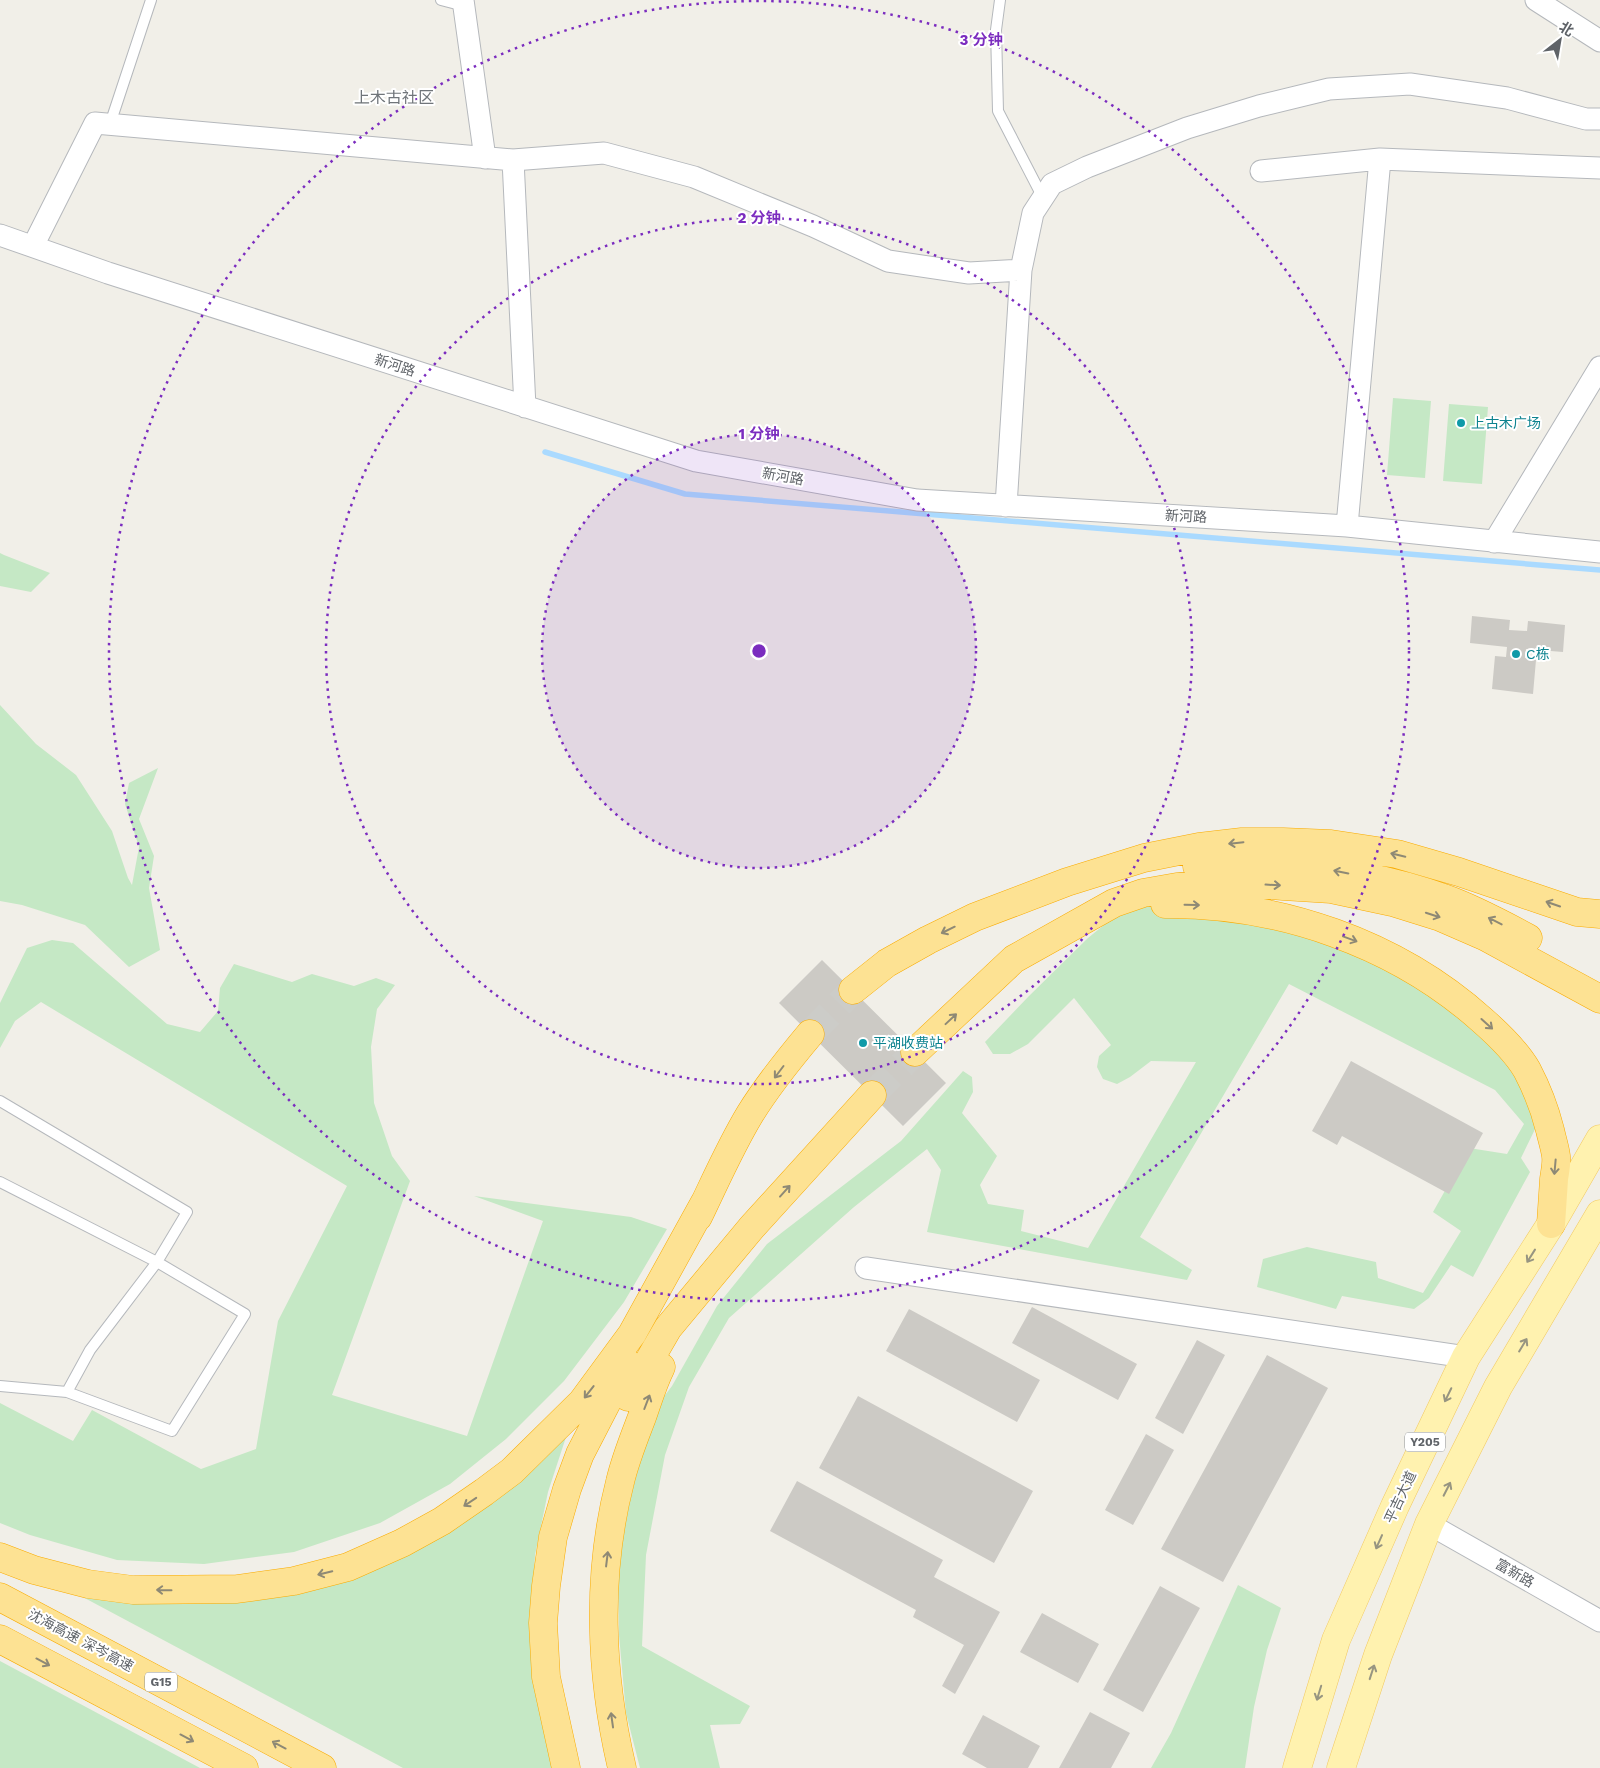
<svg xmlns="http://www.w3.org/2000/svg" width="1600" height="1768" font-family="'Work Sans','Noto Sans SC',sans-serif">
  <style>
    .green { fill: #c5e8c5 }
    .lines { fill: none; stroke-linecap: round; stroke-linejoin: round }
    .stream { stroke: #aadaff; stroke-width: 5.5 }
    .building { fill: #cccac5 }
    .highway-tunnel { stroke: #ccccc8; stroke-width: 28; stroke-dasharray: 28 14; stroke-linecap: butt }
    .lane-casing { stroke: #b5b8bc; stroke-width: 12 }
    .street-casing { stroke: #b5b8bc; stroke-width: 23 }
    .primary-casing { stroke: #f2c960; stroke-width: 29 }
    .highway-casing { stroke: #f9ab00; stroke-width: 29 }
    .lane { stroke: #fff; stroke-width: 10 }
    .street { stroke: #fff; stroke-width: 21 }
    .primary { stroke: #fff2af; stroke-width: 28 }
    .highway { stroke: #fde293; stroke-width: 28 }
    .oneway { stroke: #8e8975 }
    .oneway2 { stroke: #979581 }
    .ring { fill: none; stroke: #7b2cbf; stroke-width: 2.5; stroke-dasharray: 2.5 5 }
    .culture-dot { fill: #0f9aa8; stroke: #fff; stroke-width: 2 }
    .labels { text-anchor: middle; stroke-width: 4; stroke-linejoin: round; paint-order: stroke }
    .shield { fill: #fff; stroke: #8f9295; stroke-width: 1 }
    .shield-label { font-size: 12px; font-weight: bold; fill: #5f6368 }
    .street-label { font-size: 14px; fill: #5f6368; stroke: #fff }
    .culture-label { font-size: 14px; fill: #0d838f; stroke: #fff; text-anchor: start }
    .quarter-label { font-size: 16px; fill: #70757a; stroke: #fff }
    .centre { fill: #7b2cbf; stroke: #fff; stroke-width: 2.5 }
    .ring-label { font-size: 15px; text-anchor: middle; font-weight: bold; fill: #7b2cbf; stroke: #fff; stroke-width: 4; stroke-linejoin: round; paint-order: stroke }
  </style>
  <rect width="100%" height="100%" fill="#f1efe8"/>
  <path class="green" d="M1393,398L1431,401L1425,478L1387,475Z
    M1449,404L1488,407L1482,484L1443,481Z
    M0,553L4,555L50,573L31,592L0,586Z
    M0,705L36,744L76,775L112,831L128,878L132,885L139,847L125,804L129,783L158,768L139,819L154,856L149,888L160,950L129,967L85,925L22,905L0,901Z
    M1234,901L1484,1013L1539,1121L1521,1158L1530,1172L1473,1277L1451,1265L1429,1298L1414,1309L1342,1296L1336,1309L1257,1287L1263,1259L1307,1247L1376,1262L1378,1278L1423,1293L1461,1231L1433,1212L1469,1148L1507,1154L1524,1124L1495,1090L1289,984L1140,1237L1192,1270L1187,1280L927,1232L941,1170L927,1149L854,1207L729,1318L689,1387L665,1455L646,1555L642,1646L750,1706L740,1724L710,1725L720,1768H640L626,1713L619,1635L618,1562L631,1495L656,1407L672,1386L717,1306L767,1244L901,1141L963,1071L972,1077L973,1092L962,1113L997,1156L980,1185L988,1204L1024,1210L1021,1231L1088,1248L1196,1062L1151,1061L1130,1077L1117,1084L1103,1079L1097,1067L1099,1056L1111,1045L1074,998L1028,1044L1010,1054H993L985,1042L1029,996L1088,938L1115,916L1148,904Z
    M52,940L73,943L167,1024L200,1032L218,1011L220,988L234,964L292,982L312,974L354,986L376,978L395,985L377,1009L371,1047L374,1103L392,1156L410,1181L332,1395L467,1436L543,1221L474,1196L631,1217L667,1229L624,1302L564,1381L506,1439L450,1484L380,1523L294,1552L204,1564L117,1560L30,1535L0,1523V1403L73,1441L92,1410L201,1469L256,1449L278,1321L347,1186L41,1002L15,1021L0,1048V1003L27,948Z
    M568,1431L548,1492L535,1555L532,1610L562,1768H403L64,1587L139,1593L333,1580Z
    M1238,1585L1281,1608L1267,1650L1254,1707L1245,1768H1151L1171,1733Z
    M0,1661L200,1768H0Z"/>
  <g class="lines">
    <path class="stream" d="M545,452L685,494L1600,570"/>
  </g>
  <path class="building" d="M1472,616L1510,620L1509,630L1527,631L1528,621L1565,625L1563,652L1526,649L1525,658L1536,660L1533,694L1492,689L1495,656L1506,657L1507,647L1470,643Z
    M822,960L946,1083L903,1126L779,1003Z
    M1351,1061L1483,1133L1449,1194L1342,1136L1337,1145L1312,1131Z
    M1032,1307L1137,1364L1118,1400L1012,1343Z
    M909,1309L1040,1380L1017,1422L886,1351Z
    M1197,1340L1225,1355L1183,1434L1155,1418Z
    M1267,1355L1328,1388L1223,1582L1161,1549Z
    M858,1396L1033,1491L994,1563L819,1468Z
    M1146,1434L1174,1450L1133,1525L1105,1510Z
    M797,1481L943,1560L934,1577L1000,1612L955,1694L942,1686L964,1645L913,1617L916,1610L770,1531Z
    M1160,1586L1200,1608L1143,1712L1103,1690Z
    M1042,1613L1099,1644L1078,1683L1020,1652Z
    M1090,1712L1130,1733L1111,1768H1059Z
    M983,1715L1040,1746L1028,1768H987L962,1754Z"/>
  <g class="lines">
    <path class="highway-tunnel" d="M810,1034L853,990
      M872,1095L915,1052"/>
    <defs>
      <path id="lane" d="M441,0L464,6
        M1000,0L996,30L998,111L1043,198
        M110,124L151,0
        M0,1101L187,1212L157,1262L90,1350L67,1392
        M0,1182L157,1262L245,1314L172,1431L67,1392L0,1386"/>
      <path id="street" d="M463,0L485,158
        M1536,0L1600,41
        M513,160L525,407
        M1261,171L1380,159
        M0,235L108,273L696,461L917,500L1347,526L1600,552
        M33,246L95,123L513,160L604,153L694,177L813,226L888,261L969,273L1021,270
        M1006,506L1021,270L1033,213L1052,184L1087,167L1187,128L1259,106L1329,89L1410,84L1507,98L1586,119H1600
        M1347,526L1380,159L1600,168
        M1494,542L1600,367
        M866,1268L1466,1357
        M1429,1524L1600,1621"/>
      <path id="primary" d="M1297,1768L1336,1640L1395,1506L1466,1357L1551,1224L1600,1139
        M1341,1768L1378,1655L1429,1524L1498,1387L1600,1214"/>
      <path id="highway" d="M1197,866C1281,862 1366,870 1446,899C1474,909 1502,924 1528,938
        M1165,904C1279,903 1396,943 1482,1020C1498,1034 1516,1051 1527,1070C1537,1089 1545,1110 1550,1130C1552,1139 1555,1148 1556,1156C1557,1163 1555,1172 1554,1179C1553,1194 1552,1209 1551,1224
        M853,990L887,963L928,940L975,917L1067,882L1144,858L1199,847L1242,842H1283L1331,844L1397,854L1459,872L1577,912L1600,914
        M915,1052L1014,959L1114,903L1143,893L1177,887L1241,883L1283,886L1331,889L1392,902L1440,917L1486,937L1600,999
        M698,1217C715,1182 730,1147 750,1114C768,1085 789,1059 810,1034
        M628,1397L668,1328L752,1227L872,1095
        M0,1557L34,1570L88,1584L133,1590L237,1589L294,1581L348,1567L402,1543L442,1521L484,1492L512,1471L582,1402L632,1334L705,1202
        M0,1597L322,1768
        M0,1639L244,1768
        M566,1768L546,1677L543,1623L546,1586L553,1537L567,1489L580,1454L627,1363
        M622,1768C600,1675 596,1575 620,1482C625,1460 634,1438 642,1417C648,1400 653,1383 661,1367"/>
    </defs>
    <use href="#lane" class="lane-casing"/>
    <use href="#street" class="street-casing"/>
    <use href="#primary" class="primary-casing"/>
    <use href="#highway" class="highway-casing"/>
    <use href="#lane" class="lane"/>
    <use href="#street" class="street"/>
    <use href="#primary" class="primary"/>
    <use href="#highway" class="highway"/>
  </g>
  <defs><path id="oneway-shaft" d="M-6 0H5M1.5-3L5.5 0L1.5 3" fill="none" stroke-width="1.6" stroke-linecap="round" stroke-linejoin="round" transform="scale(1.25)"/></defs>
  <g class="oneway">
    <use href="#oneway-shaft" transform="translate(1236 843) rotate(174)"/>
    <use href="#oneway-shaft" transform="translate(1398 855) rotate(-167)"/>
    <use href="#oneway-shaft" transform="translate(1341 872) rotate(-169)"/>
    <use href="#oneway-shaft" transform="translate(1273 885) rotate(3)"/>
    <use href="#oneway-shaft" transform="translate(1553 904) rotate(-161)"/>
    <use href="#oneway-shaft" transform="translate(1192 905) rotate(1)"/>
    <use href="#oneway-shaft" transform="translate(1433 915) rotate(18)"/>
    <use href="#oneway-shaft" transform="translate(1495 921) rotate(-153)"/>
    <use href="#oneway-shaft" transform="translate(948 930) rotate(154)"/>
    <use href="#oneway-shaft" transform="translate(1350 939) rotate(20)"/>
    <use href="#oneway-shaft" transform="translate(951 1019) rotate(-43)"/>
    <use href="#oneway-shaft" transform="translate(1487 1024) rotate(42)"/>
    <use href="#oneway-shaft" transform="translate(779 1072) rotate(127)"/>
    <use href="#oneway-shaft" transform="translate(1555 1167) rotate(95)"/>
    <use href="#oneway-shaft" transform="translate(785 1191) rotate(-48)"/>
    <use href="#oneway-shaft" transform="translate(589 1392) rotate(128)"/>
    <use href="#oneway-shaft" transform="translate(647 1402) rotate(-69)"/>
    <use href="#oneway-shaft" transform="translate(470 1502) rotate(146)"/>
    <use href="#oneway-shaft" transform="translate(607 1559) rotate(-83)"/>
    <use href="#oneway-shaft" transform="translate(325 1573) rotate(166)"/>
    <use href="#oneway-shaft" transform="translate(164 1590) rotate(-179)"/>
    <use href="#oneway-shaft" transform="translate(43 1662) rotate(28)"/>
    <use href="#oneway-shaft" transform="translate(612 1720) rotate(-98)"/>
    <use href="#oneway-shaft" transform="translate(187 1738) rotate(28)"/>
    <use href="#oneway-shaft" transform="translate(279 1745) rotate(-152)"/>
  </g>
  <g class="oneway2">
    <use href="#oneway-shaft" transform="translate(1531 1256) rotate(122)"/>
    <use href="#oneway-shaft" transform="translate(1523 1345) rotate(-59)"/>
    <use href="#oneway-shaft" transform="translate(1448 1395) rotate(116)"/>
    <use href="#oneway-shaft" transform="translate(1447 1489) rotate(-63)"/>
    <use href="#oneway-shaft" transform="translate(1379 1542) rotate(114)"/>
    <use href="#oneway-shaft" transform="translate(1372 1672) rotate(-72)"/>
    <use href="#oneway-shaft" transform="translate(1319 1693) rotate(107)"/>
  </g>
  <circle cx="759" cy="651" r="217" fill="#7b2cbf" fill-opacity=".12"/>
  <g class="ring">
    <circle cx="759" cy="651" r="217"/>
    <circle cx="759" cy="651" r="433"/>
    <circle cx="759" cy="651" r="650"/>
  </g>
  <g class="culture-dot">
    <circle cx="1461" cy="423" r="5"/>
    <circle cx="1516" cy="654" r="5"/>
    <circle cx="863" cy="1043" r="5"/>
  </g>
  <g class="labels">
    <g class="shield">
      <rect x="1405" y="1432.5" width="40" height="19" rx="4"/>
      <rect x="145" y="1672.5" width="32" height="19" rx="4"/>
    </g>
    <g class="shield-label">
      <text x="1425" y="1446">Y205</text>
      <text x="161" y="1686">G15</text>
    </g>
    <g class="street-label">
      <text transform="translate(395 365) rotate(18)" y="5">新河路</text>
      <text transform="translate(783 476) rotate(10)" y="5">新河路</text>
      <text transform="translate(1186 516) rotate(3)" y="5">新河路</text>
      <text transform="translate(1400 1497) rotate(-65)" y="5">平吉大道</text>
      <text transform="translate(1515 1573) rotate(30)" y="5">富新路</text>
      <text transform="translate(81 1640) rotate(28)" y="5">沈海高速 深岑高速</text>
    </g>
    <g class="culture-label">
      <text x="1471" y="428">上古木广场</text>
      <text x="1526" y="659">C栋</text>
      <text x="873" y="1048">平湖收费站</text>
    </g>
    <g class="quarter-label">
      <text x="394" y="103">上木古社区</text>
    </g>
  </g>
  <circle cx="759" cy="651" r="8" class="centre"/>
  <g class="ring-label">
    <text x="981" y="45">3 分钟</text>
    <text x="759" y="223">2 分钟</text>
    <text x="759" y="439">1 分钟</text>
  </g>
  <g transform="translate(1560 40) rotate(31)" stroke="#ffffff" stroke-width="4" paint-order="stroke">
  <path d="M0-4L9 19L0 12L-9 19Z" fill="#5f6368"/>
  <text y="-8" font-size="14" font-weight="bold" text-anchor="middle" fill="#5f6368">北</text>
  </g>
</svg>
